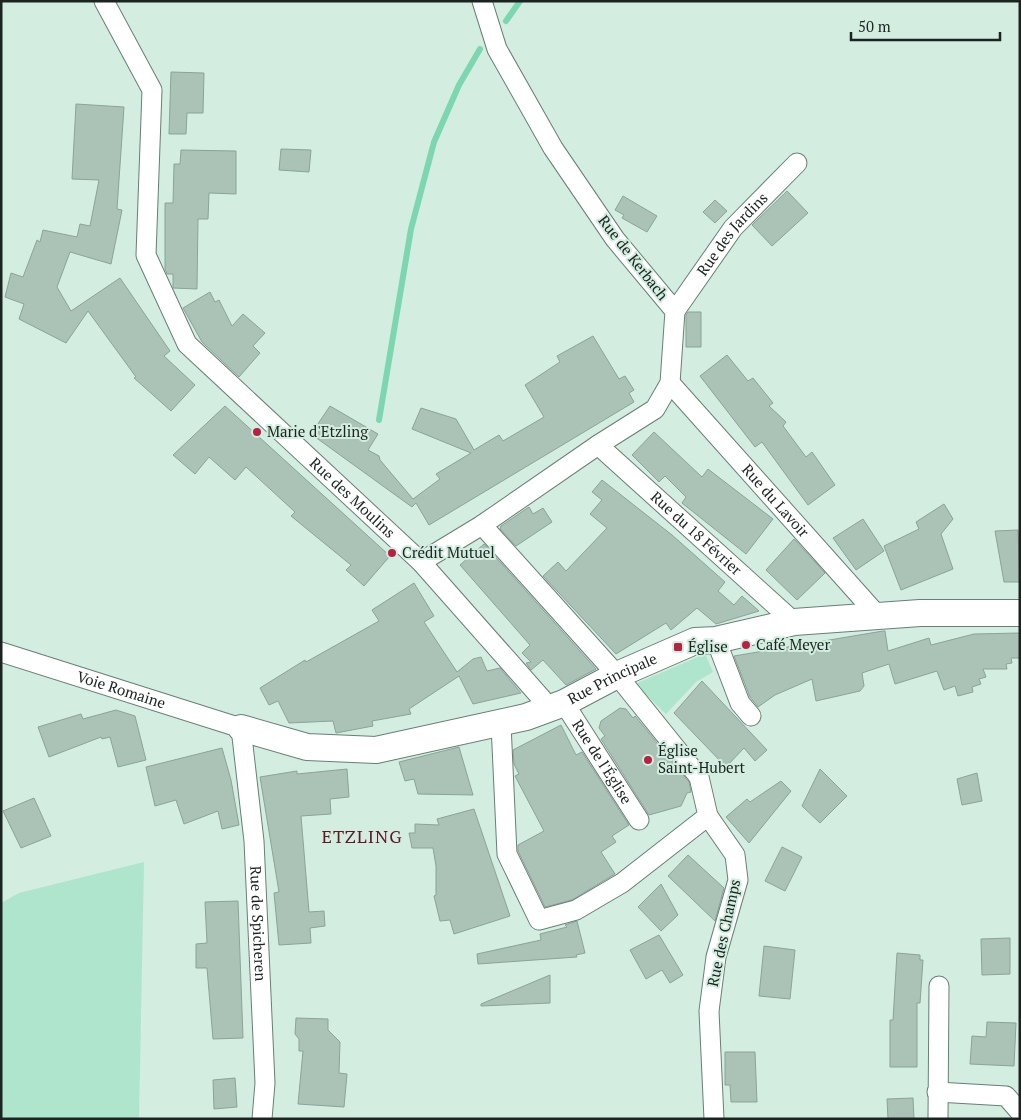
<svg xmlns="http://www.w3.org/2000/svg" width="1021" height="1120" font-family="'PT Serif',serif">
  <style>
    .green { fill: #afe5cc }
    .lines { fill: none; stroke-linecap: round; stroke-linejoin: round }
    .stream { stroke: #7cd6b0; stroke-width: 6 }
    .building { fill: #aac3b6; stroke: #8ba398 }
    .street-casing { stroke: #687f74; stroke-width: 21 }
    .secondary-casing { stroke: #687f74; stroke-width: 28 }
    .street { stroke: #fff; stroke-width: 19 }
    .secondary { stroke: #fff; stroke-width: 26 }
    .poi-dot { fill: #b52344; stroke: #d3ede0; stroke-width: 2 }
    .labels { text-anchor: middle; stroke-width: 4; stroke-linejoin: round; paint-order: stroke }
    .street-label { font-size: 15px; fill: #1b2420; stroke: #d3ede0 }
    .poi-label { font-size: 15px; fill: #1b2420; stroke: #d3ede0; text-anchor: start }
    .quarter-label { font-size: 18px; letter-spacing: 1px; fill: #5f1925; stroke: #d3ede0 }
  </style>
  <rect width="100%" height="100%" fill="#d3ede0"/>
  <path class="green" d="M705,654L713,672L696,682L666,714L635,684Z
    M144,862L139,1119H1V903L19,893Z"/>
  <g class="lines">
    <path class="stream" d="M506,21L520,1
      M379,420L411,229L434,142L459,85L480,49"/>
  </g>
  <path class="building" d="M171,72L204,73L203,113H187L186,134H169Z
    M76,104L124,107L117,209L122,210L111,264L70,252L57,287L71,311L120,278L170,351L164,356L195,385L171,411L134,378L136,377L88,311L66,343L19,319L24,304L5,297L11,273L23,277L37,240L40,242L43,230L77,237L80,224L90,226L99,180L72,179Z
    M281,149L311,150L309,172L279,170Z
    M181,150L236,151V194L209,193L208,219H198L197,289L173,288V274H167L165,269V203H173L174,164H180Z
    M787,191L808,213L772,246L752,225Z
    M623,196L657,216L647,232L622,218L624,215L615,210Z
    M715,200L727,211L715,223L703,212Z
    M210,292L215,302L219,300L232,326L243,314L265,333L253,346L260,353L239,377L202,342L183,308Z
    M688,312H701V347H686V315Z
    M593,336L619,379L625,376L634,390L629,393L634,402L429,525L416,503L412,507L311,434L330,406L378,434L368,450L379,456L380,460L413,499L440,479L436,474L471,453L412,429L421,408L456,419L474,450L499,435L503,441L544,417L525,385L560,362L557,356Z
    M727,355L748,381L753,378L773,403L769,406L786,422L783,426L806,457L812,452L835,485L808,505L762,442L755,447L700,376Z
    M225,406L390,556L364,586L346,570L351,565L291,516L295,512L246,467L235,480L209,457L195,474L173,455Z
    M654,432L702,477L708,469L773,519L746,554L682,503L686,497L665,476L659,482L632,455Z
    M602,480L672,535L725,582L718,591L734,605L742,596L759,611L716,624L697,608L671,630L666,623L616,654L543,576L558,562L566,571L607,528L590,514L602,500L592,492Z
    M944,504L953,519L941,534L953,569L901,590L884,546L919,529L916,522Z
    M529,507L533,514L543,508L552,522L516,546L500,529L501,526Z
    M863,519L884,551L856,570L833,538Z
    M1018,530L1020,582H1004L995,531Z
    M794,539L825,573L797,600L766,570Z
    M484,544L596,669L566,685L543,660L531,670L526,663L531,662L522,653L530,645L460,565Z
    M414,583L434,616L424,622L457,672L473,659L481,657L487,671L500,668L521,693L473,704L459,676L409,709L411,714L372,721L373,726L336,733L333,721L289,723L278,701L269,705L260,688L305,660L306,662L379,621L372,610Z
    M883,631H885L888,651L929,638L931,645L974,634L1020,633V658H1011L1012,663L1006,664L1007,669H983L986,677L979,679L981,684L972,687L973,692L958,696L955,686L944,690L937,671L895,684L889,664L862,673L864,686L860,691L816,701L812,679L775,695L758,707L750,697L734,656Z
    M702,681L767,750L755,761L744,748L726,767L674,713Z
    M620,708L626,709L633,718L635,716L689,782L691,792L687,793L681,806L649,815L601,739L605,736L599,728L601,721Z
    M116,710L135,716L146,760L118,767L110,737L102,739L101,737L49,757L38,727L81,714L83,719Z
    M561,725L576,755L582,752L629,825L612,836L616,842L601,852L615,874L572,900L545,907L518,851V845L544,831L515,776L519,774L514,764L513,750Z
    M459,747L473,795L418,794L414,779L405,781L399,762Z
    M222,748L231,780L239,825L222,829L218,811L184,824L176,800L155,806L146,767Z
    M347,769L349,797L330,799L331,814L301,816L309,912L324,911L325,926L310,928L311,943L279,945L274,893L279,892L260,777L297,771V774Z
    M820,769L847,796L820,823L802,806Z
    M977,773L982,801L962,805L957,779Z
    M781,781L791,791L749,843L726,817L747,799L750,802Z
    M34,798L51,836L21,848L3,811Z
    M474,809L510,916L454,934L450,920L440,921L434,896L436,895V866L433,848H412L409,833H415V824L439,825L437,819Z
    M782,847L802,857L785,891L765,881Z
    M688,855L724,888L715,921L668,876Z
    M661,884L678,915L661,931L638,907Z
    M238,901L243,1038L213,1039L207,968H196V944L207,943L205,902Z
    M577,921L585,953L576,955L577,957L478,964L477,954L541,940L540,934L567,927L565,925Z
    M659,935L683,975L670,983L662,970L646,979L630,950Z
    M1010,938V974L982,975L981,939Z
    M764,946L795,950L790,999L759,996Z
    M897,953L920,955V960H923L920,1003H917V1067H890V1020H893Z
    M550,975V1003L481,1006V1004Z
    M296,1018L328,1019V1030L340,1042L339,1073L347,1074L344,1107L298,1104L303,1051H299V1039L295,1034Z
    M987,1022L1016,1023L1014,1066L970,1064L972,1036L986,1037Z
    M725,1052H755L757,1102H731L730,1085H725Z
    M235,1078L237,1107L214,1109L213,1080Z
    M913,1098L914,1119H888L887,1099Z"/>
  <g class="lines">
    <defs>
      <g id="street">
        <path id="s1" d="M104,1L152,90L146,255L187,344L421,562L550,708"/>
        <path id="s2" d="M675,311L733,228L797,163"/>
        <path id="s3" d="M670,383L879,617"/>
        <path id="s4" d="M598,445L794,622"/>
        <path d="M482,525L617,675L699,777L708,816L735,855L738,880L716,957L709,1011L714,1119"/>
        <path d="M421,562L482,525L598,445L655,409L670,383L675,311L615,239L553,148L497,49L482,1"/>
        <path d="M716,640L740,703L751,716"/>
        <path id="s5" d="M1,652L241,728L254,841L265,1083L262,1119"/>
        <path id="s6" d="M564,703L639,820"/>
        <path d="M501,724L507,854L539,920L576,910L622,883L708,816"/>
        <path d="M937,1092L1006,1096L1020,1112"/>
        <path d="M938,1119L939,986"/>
      </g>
      <g id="secondary">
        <path id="s7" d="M241,728L307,747L376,750L526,717L564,703L617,675L695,641L716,640L794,622L920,613H1020"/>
      </g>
    </defs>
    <use href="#street" class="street-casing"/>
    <use href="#secondary" class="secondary-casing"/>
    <use href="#street" class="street"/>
    <use href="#secondary" class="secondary"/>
  </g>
  <g class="poi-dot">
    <circle cx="257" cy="432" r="5"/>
    <circle cx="392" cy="553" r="5"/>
    <circle cx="746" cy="645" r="5"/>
    <rect x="673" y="642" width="10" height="10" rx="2.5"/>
    <circle cx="648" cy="760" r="5"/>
  </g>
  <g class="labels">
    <g class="street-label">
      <text dy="5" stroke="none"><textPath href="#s2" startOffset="96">Rue des Jardins</textPath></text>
      <text transform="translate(633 258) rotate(52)" y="5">Rue de Kerbach</text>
      <text dy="5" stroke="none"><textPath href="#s1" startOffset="590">Rue des Moulins</textPath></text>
      <text dy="5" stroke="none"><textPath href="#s3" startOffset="158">Rue du Lavoir</textPath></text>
      <text dy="5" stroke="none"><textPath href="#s4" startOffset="132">Rue du 18 Février</textPath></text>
      <text dy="5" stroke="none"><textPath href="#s7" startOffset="386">Rue Principale</textPath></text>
      <text dy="5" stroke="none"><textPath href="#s5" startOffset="126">Voie Romaine</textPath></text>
      <text dy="5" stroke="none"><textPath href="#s6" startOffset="70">Rue de l'Église</textPath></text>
      <text dy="5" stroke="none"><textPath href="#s5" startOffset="448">Rue de Spicheren</textPath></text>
      <text transform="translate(724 933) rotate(-78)" y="5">Rue des Champs</text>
    </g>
    <g class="poi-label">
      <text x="267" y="437">Marie d'Etzling</text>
      <text x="402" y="558">Crédit Mutuel</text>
      <text x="756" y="650">Café Meyer</text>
      <text x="688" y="652">Église</text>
      <text x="658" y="756">Église<tspan x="658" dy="17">Saint-Hubert</tspan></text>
    </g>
    <g class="quarter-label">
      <text x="362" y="843">ETZLING</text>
    </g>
  </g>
  <rect width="1021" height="1120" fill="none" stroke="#1b2420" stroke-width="5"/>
  <path d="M851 32v8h149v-8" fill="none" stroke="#1b2420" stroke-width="2.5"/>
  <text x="858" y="32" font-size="15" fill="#1b2420" stroke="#d3ede0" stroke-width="4" paint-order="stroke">50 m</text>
</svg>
